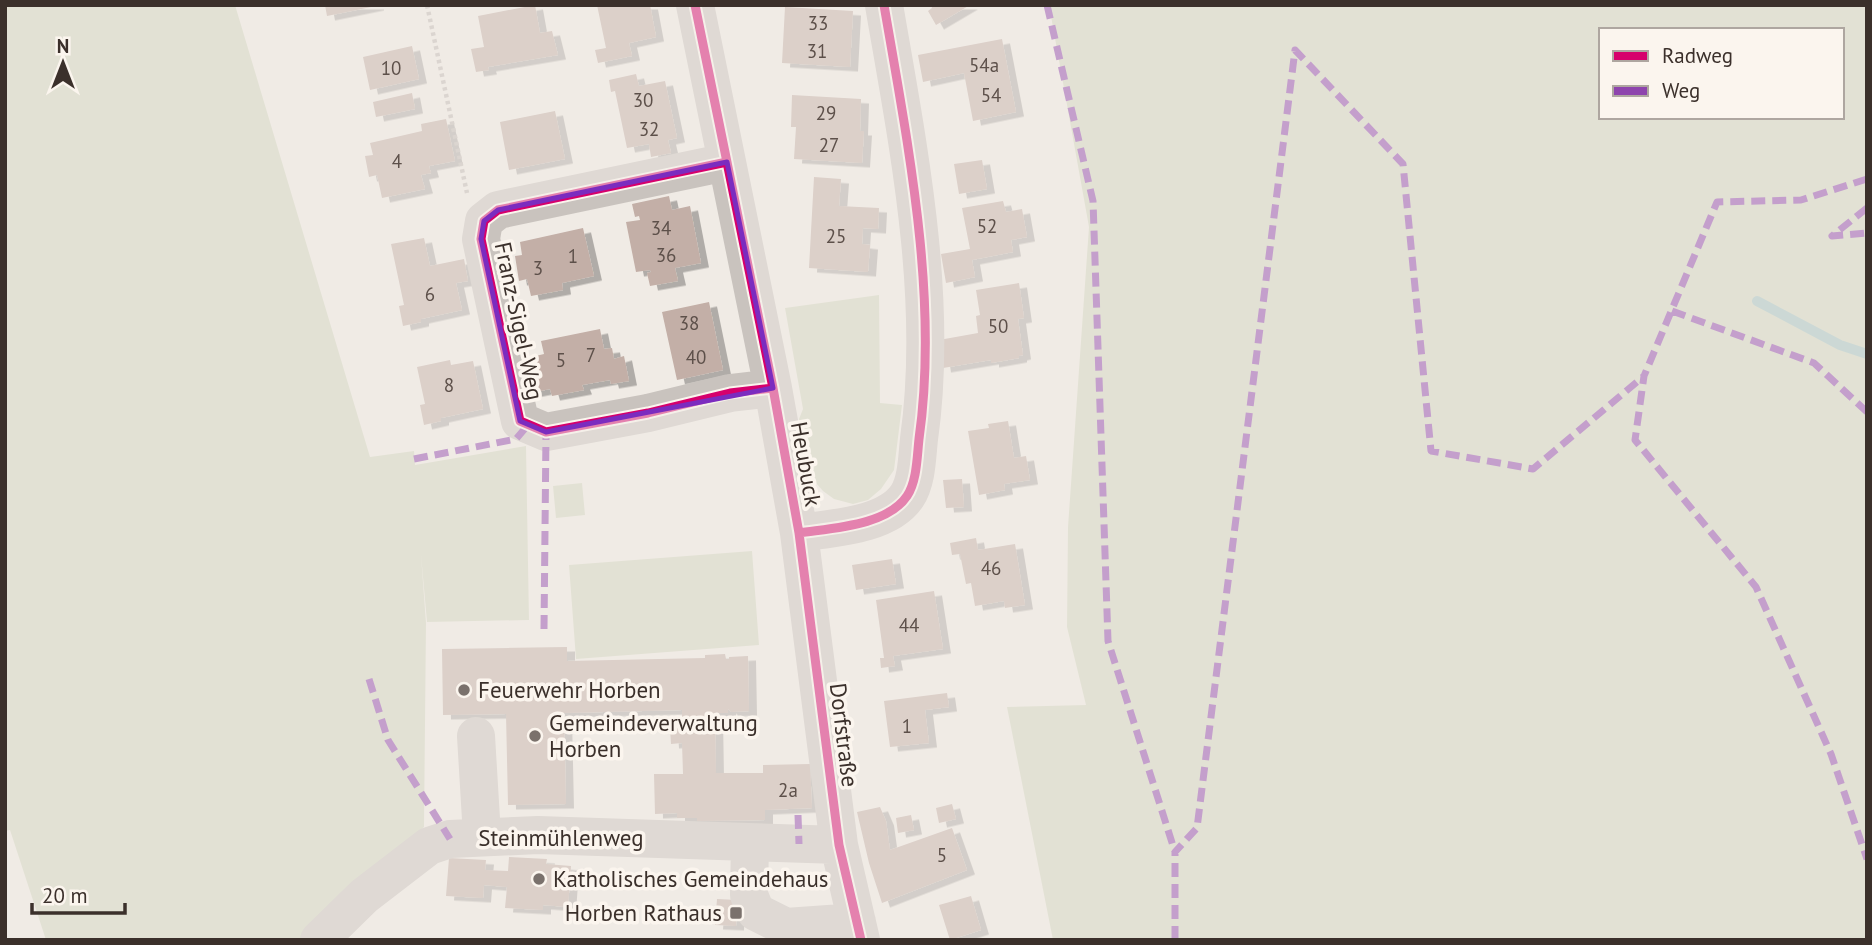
<svg xmlns="http://www.w3.org/2000/svg" width="1872" height="945" font-family="'PT Sans',sans-serif">
  <style>
    .green { fill: #d1d6bf; fill-rule: evenodd }
    .lines { fill: none; stroke-linecap: round; stroke-linejoin: round }
    .stream { stroke: #a1c2c1; stroke-width: 10 }
    .building { fill: #c3afa7; filter: url(#shadow) }
    .path { stroke: #c2bbb6; stroke-width: 4.5; stroke-dasharray: 3.5 3.5; stroke-linecap: butt }
    .minor { stroke: #c9c3be; stroke-width: 38 }
    .quiet { stroke: #8e44ad; stroke-width: 7; stroke-dasharray: 14 7; stroke-linecap: butt }
    .cycleway-casing { stroke: #fbf5ee; stroke-width: 13 }
    .cycleway { stroke: #d6006c; stroke-width: 9 }
    .marked { fill: none; stroke: #7b2cbf; stroke-width: 5; stroke-linejoin: round }
    .poi-dot { fill: #7a716c; stroke: #fbf5ee; stroke-width: 2.5 }
    .labels { text-anchor: middle; stroke-width: 7; stroke-linejoin: round; paint-order: stroke }
    .number-label { font-size: 19px; fill: #5d504a }
    .street-label { font-size: 23px; fill: #3b302b; stroke: #fbf5ee }
    .poi-label { font-size: 23px; fill: #3b302b; stroke: #fbf5ee; text-anchor: start }
  </style>
  <defs>
    <filter id="shadow"><feDropShadow dx="8" dy="4.5" stdDeviation="0" flood-color="#0004"/></filter>
  </defs>
  <rect width="100%" height="100%" fill="#f0ebe5"/>
  <path class="green" d="M5,5H235L370,457L414,451L415,465L526,446L529,620L427,622L421,555L426,623L424,827L301,940H46L10,830L5,831Z
    M1049,5H1867V940H1053L1007,707L1086,705L1067,627L1068,527L1089,227ZM1601,30H1842V117H1601Z
    M879,295L880,403L902,405L894,470L881,489L868,500L853,504L834,499L823,491L809,475L799,419L803,409L785,308Z
    M582,483L585,515L556,518L553,486Z
    M752,551L759,645L576,659L569,565Z"/>
  <g class="lines">
    <path class="stream" d="M1757,301L1840,345L1867,354"/>
  </g>
  <path class="building" d="M325,5H376V6L327,16Z
    M535,5L540,33L552,31L558,55L488,67L489,70L476,72L471,49L484,47L478,16Z
    M597,5H650L656,37L629,43L632,56L598,63L595,50L606,48Z
    M931,5H970L936,25L928,11L932,8Z
    M785,7L853,11L850,67L782,63Z
    M1002,39L1016,112L973,121L964,73L923,82L918,55Z
    M412,46L419,79L370,90L363,57Z
    M636,74L639,86L665,81L677,138L668,140L671,153L651,157L649,144L627,148L615,91L611,92L609,80Z
    M412,93L415,109L376,117L373,102Z
    M792,95L861,99L860,131H864L862,163L794,159L796,127H791Z
    M555,111L565,159L509,170L500,122Z
    M446,119L455,161L429,166L431,173L421,175L425,189L382,198L377,175L369,177L365,156L373,155L370,143L422,131L421,124Z
    M982,160L987,189L959,194L954,164Z
    M814,177L841,179L839,206L879,208L878,229L863,228L862,244L870,245L868,272L809,268Z
    M669,196L672,210L690,206L701,263L675,268L678,281L650,286L647,273L651,272L650,270L636,272L626,222L640,220L639,216L635,217L632,204Z
    M1003,201L1006,212L1022,209L1027,237L1011,240L1013,252L972,260L975,277L946,283L941,254L970,249L962,208Z
    M583,228L594,276L562,283L563,290L531,296L527,279L519,281L515,256L522,255L520,242Z
    M424,238L430,266L464,259L468,281L456,283L462,310L421,319V322L403,326L399,306L404,305L391,244Z
    M1019,283L1024,318L1018,319L1023,355L1019,356V358L991,363V360L943,368L939,340L978,333L976,316L980,315L976,290Z
    M709,302L723,370L677,380L662,312Z
    M600,329L604,349L612,348L614,359L624,356L629,381L611,384L610,380L582,385L584,390L552,396L550,389L530,393L523,359L544,354L541,341Z
    M450,360L451,365L473,361L483,409L441,418V421L424,425L420,405L425,404L417,367Z
    M1008,421L1014,458L1026,456L1030,480L1004,484L1005,490L979,495L968,431L989,428L988,424Z
    M962,479L964,507L946,508L943,480Z
    M976,538L978,550L1015,544L1025,605L1005,608L1004,601L975,606L971,583L966,584L960,554L952,555L950,543Z
    M892,559L896,584L856,590L852,565Z
    M934,591L943,649L893,656L895,666L881,668L880,658H884L876,600Z
    M567,647V661L705,658V655L725,654L726,659H729V657L748,656L749,711L731,712L728,709V713H715L716,773H763V765L810,764L812,808L765,810V820L697,821V818H677V813L655,814L654,774H683L682,743L671,744L670,728H682V710L564,713L566,804L508,805L506,714L443,715L442,649Z
    M947,693L949,707L925,710L929,743L890,747L884,701Z
    M952,804L956,819L939,823L936,808Z
    M880,807L886,821L890,850L952,828L967,870L882,903L869,863L857,812Z
    M911,815L914,830L898,833L896,818Z
    M509,857L547,859L546,864L571,866L568,907L543,905V910L505,908L507,887L484,885L483,898L446,896L449,858L486,860L485,870L508,871Z
    M971,896L981,930L950,940L939,905Z
    M717,899L737,900L736,926L715,925Z"/>
  <g class="lines">
    <path class="path" d="M427,5L467,193"/>
    <path class="minor" d="M695,5L773,388L799,533L839,845L861,940
      M727,162L498,210L484,221L481,239L520,421L546,432L648,413L730,393L773,388
      M799,533C831,528 887,526 907,496C917,481 917,457 919,439C939,298 908,145 884,5
      M476,736L482,836
      M750,843L749,895L756,912L786,927L857,922
      M319,940L364,896L429,846L450,839L538,835L839,845"/>
    <path class="quiet" d="M1047,5L1093,201L1108,641L1175,852
      M1867,179L1801,200L1717,202L1644,376L1635,440L1756,587L1831,754L1867,859
      M1867,208L1832,236L1867,233
      M1672,311L1814,363L1867,412
      M414,459L516,439L528,425
      M544,629L546,432
      M369,679L388,740L450,839
      M798,815L799,844
      M1175,940V852L1197,828L1295,50L1403,164L1431,451L1533,469L1644,376"/>
    <defs>
      <path id="cycleway" d="M695,5L773,388L799,533L839,845L861,940
        M727,162L498,210L484,221L481,239L520,421L546,432L648,413L730,393L773,388
        M799,533C831,528 887,526 907,496C917,481 917,457 919,439C939,298 908,145 884,5"/>
    </defs>
    <use href="#cycleway" class="cycleway-casing"/>
    <use href="#cycleway" class="cycleway"/>
  </g>
  <path d="M0 0H1872V945H0ZM727,162L773,388L546,432L520,421L481,239L484,221L498,210Z" fill="#f0ebe5" fill-opacity=".55" fill-rule="evenodd"/>
  <path class="marked" d="M727,162L773,388L546,432L520,421L481,239L484,221L498,210Z"/>
  <g class="poi-dot">
    <circle cx="464" cy="690" r="7"/>
    <circle cx="535" cy="736" r="7"/>
    <circle cx="539" cy="879" r="7"/>
    <rect x="729" y="906" width="14" height="14" rx="3.5"/>
  </g>
  <g class="labels">
    <g class="number-label">
      <text x="818" y="30">33</text>
      <text x="817" y="58">31</text>
      <text x="984" y="72">54a</text>
      <text x="391" y="75">10</text>
      <text x="991" y="102">54</text>
      <text x="643" y="107">30</text>
      <text x="826" y="120">29</text>
      <text x="649" y="136">32</text>
      <text x="829" y="152">27</text>
      <text x="397" y="168">4</text>
      <text x="987" y="233">52</text>
      <text x="661" y="235">34</text>
      <text x="836" y="243">25</text>
      <text x="666" y="262">36</text>
      <text x="573" y="263">1</text>
      <text x="538" y="275">3</text>
      <text x="430" y="301">6</text>
      <text x="689" y="330">38</text>
      <text x="998" y="333">50</text>
      <text x="591" y="362">7</text>
      <text x="696" y="364">40</text>
      <text x="561" y="367">5</text>
      <text x="449" y="392">8</text>
      <text x="991" y="575">46</text>
      <text x="909" y="632">44</text>
      <text x="907" y="733">1</text>
      <text x="788" y="797">2a</text>
      <text x="942" y="862">5</text>
    </g>
    <g class="street-label">
      <text transform="translate(519 321) rotate(78)" y="8">Franz-Sigel-Weg</text>
      <text transform="translate(806 464) rotate(80)" y="8">Heubuck</text>
      <text transform="translate(844 735) rotate(83)" y="8">Dorfstraße</text>
      <text x="561" y="846">Steinmühlenweg</text>
    </g>
    <g class="poi-label">
      <text x="478" y="698">Feuerwehr Horben</text>
      <text x="549" y="731">Gemeindeverwaltung<tspan x="549" dy="26">Horben</tspan></text>
      <text x="553" y="887">Katholisches Gemeindehaus</text>
      <text x="722" y="921" text-anchor="end">Horben Rathaus</text>
    </g>
  </g>
  <rect width="1872" height="945" fill="none" stroke="#3b302b" stroke-width="14"/>
  <rect x="1599" y="28" width="245" height="91" fill="#fbf5ee" stroke="#aea6a0" stroke-width="2"/>
  <rect x="1613" y="51" width="35" height="10" fill="#d6006c" stroke="#aea6a0" stroke-width="2"/>
  <text x="1662" y="63" font-size="21" fill="#3b302b">Radweg</text>
  <rect x="1613" y="86" width="35" height="10" fill="#8e44ad" stroke="#aea6a0" stroke-width="2"/>
  <text x="1662" y="98" font-size="21" fill="#3b302b">Weg</text>
  <g transform="translate(63 63)" stroke="#fbf5ee" stroke-width="5" paint-order="stroke">
  <path d="M0-5L12 26L0 18L-12 26Z" fill="#3b302b"/>
  <text y="-10" font-size="19" font-weight="bold" text-anchor="middle" fill="#3b302b">N</text>
  </g>
  <path d="M32 903v10h93v-10" fill="none" stroke="#3b302b" stroke-width="3.5"/>
  <text x="42" y="903" font-size="21" fill="#3b302b" stroke="#fbf5ee" stroke-width="5" paint-order="stroke">20 m</text>
</svg>
